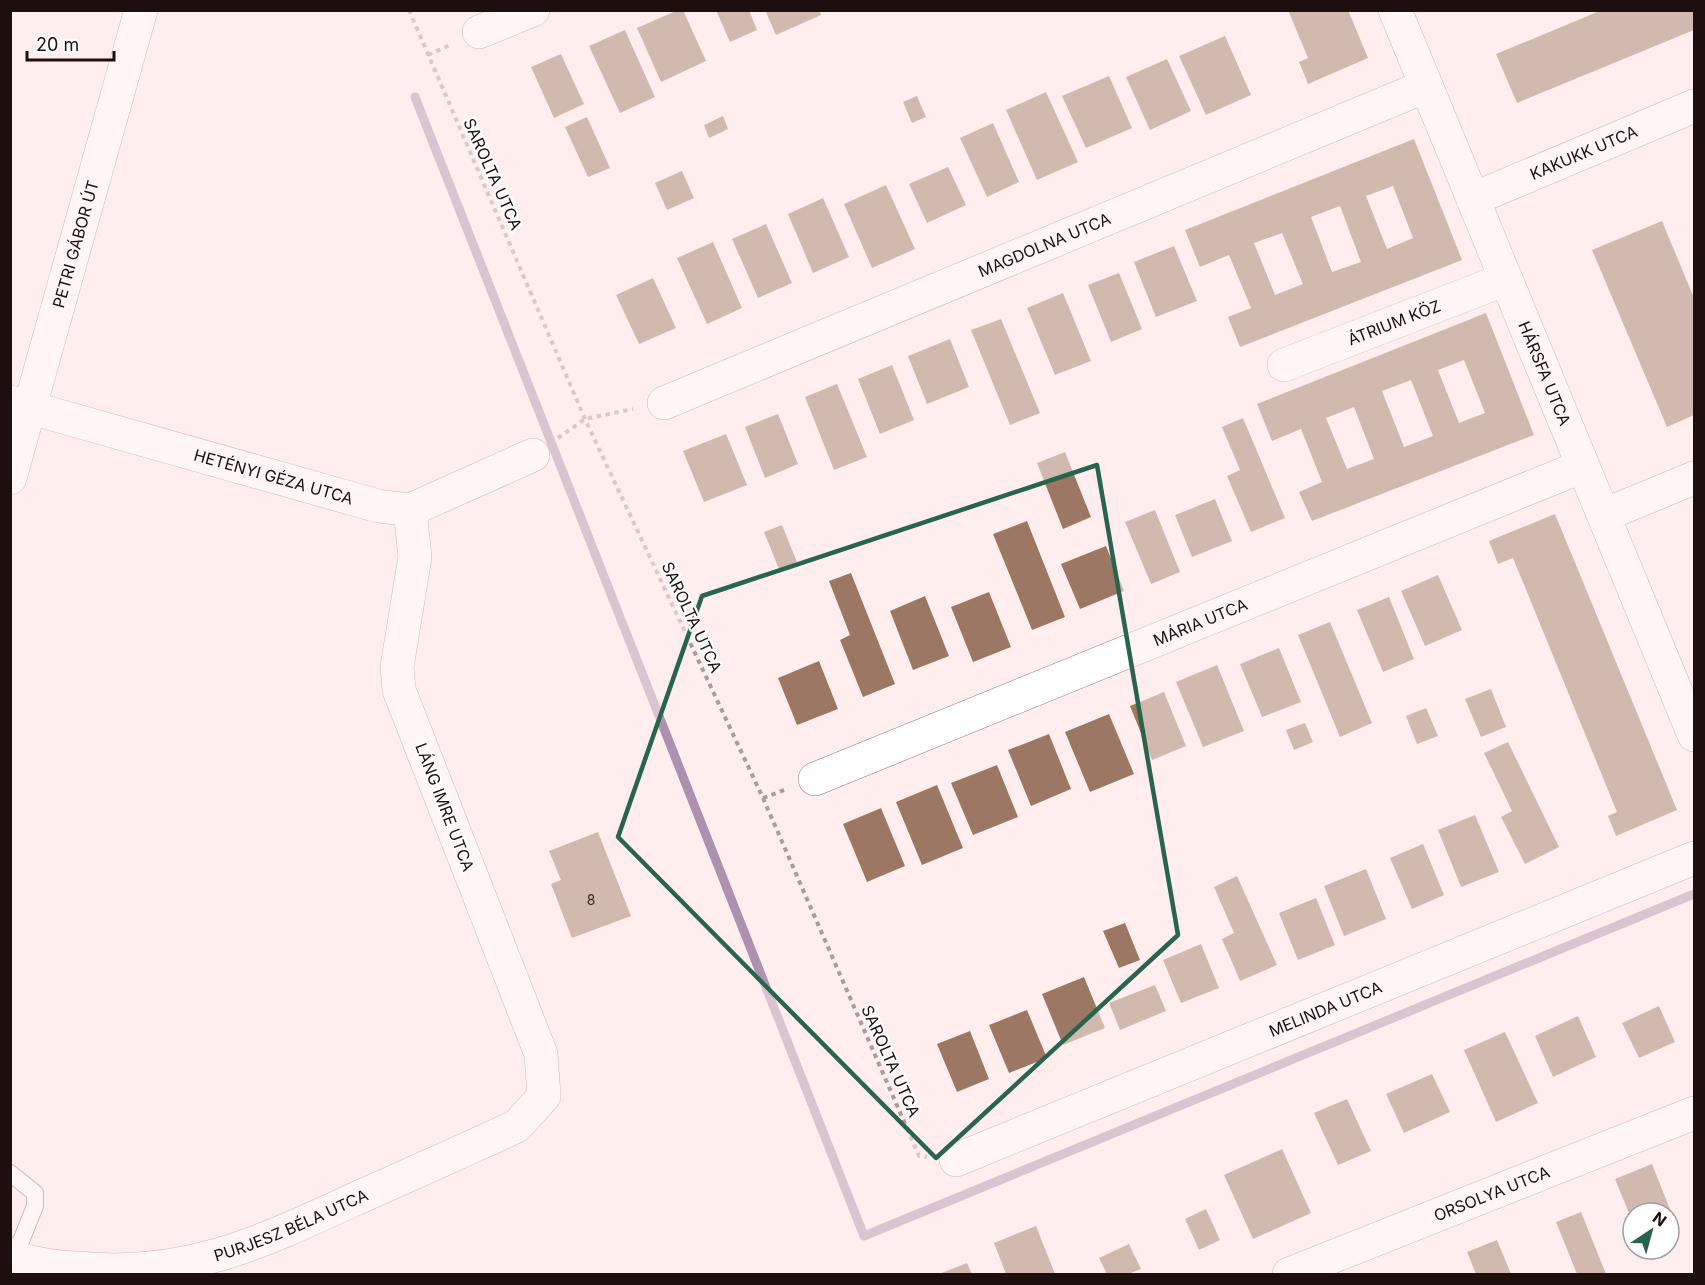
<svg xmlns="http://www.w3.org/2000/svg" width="1705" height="1285" font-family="Inter,sans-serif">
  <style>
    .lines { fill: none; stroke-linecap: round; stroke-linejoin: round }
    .stream { stroke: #ad91af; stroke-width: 9 }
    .building { fill: #9c7864; fill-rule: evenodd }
    .service-casing { stroke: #9a7675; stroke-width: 18 }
    .minor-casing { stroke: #9a7675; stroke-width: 34 }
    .path { stroke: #ab9c9b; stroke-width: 4; stroke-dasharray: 4.5 4.5; stroke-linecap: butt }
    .service { stroke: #fff; stroke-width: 16 }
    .minor { stroke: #fff; stroke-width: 33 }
    .marked { fill: none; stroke: #29644f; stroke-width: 4.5; stroke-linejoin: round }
    .labels { text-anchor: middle; stroke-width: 4.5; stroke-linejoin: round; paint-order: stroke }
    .number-label { font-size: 14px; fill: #3c2924 }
    .street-label { font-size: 16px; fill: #1c0f0e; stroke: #fff }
  </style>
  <rect width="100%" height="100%" fill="#ffeeed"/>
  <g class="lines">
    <path class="stream" d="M415,97L864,1236L1694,894"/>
  </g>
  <path class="building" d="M678,10H683L706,61L661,82L637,28Z
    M716,10H749L757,30L730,42Z
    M765,10H819L821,15L776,35Z
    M1288,10H1348L1368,58L1308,84L1299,62L1308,58Z
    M1602,10H1694V30L1517,103L1496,54Z
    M625,30L655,97L620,113L589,46Z
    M1225,36L1251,95L1206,115L1179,56Z
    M561,54L584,104L554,118L531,67Z
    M1167,59L1191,111L1150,130L1126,77Z
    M1109,76L1132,128L1086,148L1062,96Z
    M1046,92L1078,162L1037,180L1006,110Z
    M917,96L926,117L912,123L903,102Z
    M723,116L728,129L709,138L704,125Z
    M587,117L610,168L588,177L565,127Z
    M993,123L1019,182L987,197L960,138Z
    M1414,139L1462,260L1240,347L1228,317L1251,308L1229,255L1200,267L1185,230ZM1393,186L1413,238L1387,249L1366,196ZM1340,206L1361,262L1332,272L1311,217ZM1282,233L1303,284L1275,295L1254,243Z
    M948,167L966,205L927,223L909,184Z
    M682,171L694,198L667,210L655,183Z
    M886,185L915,249L872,268L844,204Z
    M823,198L849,257L813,273L788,214Z
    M1662,221L1694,298V415L1667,427L1592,250Z
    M766,224L792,283L758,298L732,239Z
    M713,242L742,308L707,324L677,258Z
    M1174,246L1197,301L1156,317L1134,262Z
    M1119,273L1142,329L1111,342L1088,285Z
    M653,278L676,328L639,344L616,295Z
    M1063,293L1091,361L1055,375L1027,308Z
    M1486,313L1534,435L1312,521L1299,492L1322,482L1301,429L1272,441L1257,404ZM1464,360L1485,413L1459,423L1438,370ZM1411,380L1433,436L1404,447L1382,391ZM1354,407L1374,459L1347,469L1326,418Z
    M1001,319L1040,413L1010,425L971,330Z
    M950,339L969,387L927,404L908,356Z
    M892,365L914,420L880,434L858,379Z
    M837,384L867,457L834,470L805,397Z
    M778,414L798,464L765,478L745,427Z
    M1243,418L1285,518L1251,532L1227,476L1240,470L1222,427Z
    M726,434L747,485L704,502L683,451Z
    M1065,452L1091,517L1063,529L1037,463Z
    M1215,499L1232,541L1192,557L1175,515Z
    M1155,510L1180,572L1151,584L1125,522Z
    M1555,514L1677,810L1616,836L1608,816L1617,812L1513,558L1498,564L1489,541Z
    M1027,521L1065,617L1032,630L993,534Z
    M782,525L797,562L779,569L764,532Z
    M1106,546L1124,591L1080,609L1061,564Z
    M851,573L895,684L863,697L840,640L850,635L829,581Z
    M1438,575L1462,630L1425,646L1401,591Z
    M989,592L1011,647L973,662L951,607Z
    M925,596L949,656L913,670L890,611Z
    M1389,597L1414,659L1383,672L1357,610Z
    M1330,622L1372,723L1340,737L1298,635Z
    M1279,648L1301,702L1262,717L1240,664Z
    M819,661L838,709L797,725L778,678Z
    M1217,665L1244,731L1203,747L1176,682Z
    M1491,689L1506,727L1481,737L1465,699Z
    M1164,692L1186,746L1152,760L1130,706Z
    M1426,708L1438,736L1417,744L1406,716Z
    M1109,714L1134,774L1090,792L1065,732Z
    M1305,723L1313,742L1294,750L1286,730Z
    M1049,734L1071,789L1031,806L1008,750Z
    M1508,742L1559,847L1525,864L1501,817L1512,811L1484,753Z
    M997,765L1018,817L973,835L951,783Z
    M937,785L963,848L922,865L896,802Z
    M881,808L905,866L867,882L843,824Z
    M1475,815L1499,872L1461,887L1438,830Z
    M598,832L631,916L572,938L551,884L561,880L549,851Z
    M1423,844L1444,895L1412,909L1390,858Z
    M1366,869L1386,919L1344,936L1324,886Z
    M1237,876L1277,965L1240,981L1222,939L1234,933L1214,887Z
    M1316,898L1335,945L1298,960L1279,913Z
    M1125,923L1140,960L1119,968L1103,931Z
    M1201,944L1219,988L1181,1003L1163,960Z
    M1084,977L1105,1028L1063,1045L1042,994Z
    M1155,985L1166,1011L1120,1030L1109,1003Z
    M1659,1006L1675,1042L1639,1058L1622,1023Z
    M1027,1010L1047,1058L1009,1073L989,1025Z
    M1578,1016L1596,1057L1553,1077L1535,1036Z
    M970,1031L989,1079L957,1092L937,1044Z
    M1505,1032L1538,1103L1496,1122L1464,1050Z
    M1432,1074L1450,1112L1404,1133L1386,1094Z
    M1347,1099L1371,1151L1338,1165L1314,1113Z
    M1282,1149L1311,1213L1253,1239L1224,1175Z
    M1652,1164L1677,1227L1669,1230V1213H1633V1223L1615,1179Z
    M1206,1209L1220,1240L1199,1250L1185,1219Z
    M1581,1212L1606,1274H1577L1556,1222Z
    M1036,1226L1055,1274H1006L994,1243Z
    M1497,1240L1511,1274H1476L1467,1252Z
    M1129,1244L1141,1269L1128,1274H1107L1099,1258Z
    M967,1263L972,1274H939Z"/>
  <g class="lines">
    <defs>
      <path id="service" d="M10,1173L35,1193V1206L15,1256"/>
      <g id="minor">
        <path id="s1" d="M1395,10L1694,735"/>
        <path d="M479,32L533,10"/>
        <path id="s2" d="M1473,199L1694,106"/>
        <path id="s3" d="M1284,365L1506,279"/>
        <path id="s4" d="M10,402L378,506L410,510L533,455"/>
        <path id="s5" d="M664,403L1426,86"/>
        <path id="s6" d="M10,478L141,10"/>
        <path d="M1604,515L1694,478"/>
        <path id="s7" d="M815,779L1583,466"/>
        <path id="s8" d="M956,1160L1694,858"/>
        <path id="s9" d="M10,1254C29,1264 56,1267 77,1268C184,1279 260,1243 355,1199C409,1175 463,1151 517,1126L544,1096L541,1054L399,690L397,667L415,557L410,510"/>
        <path id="s10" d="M1289,1274L1694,1113"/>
      </g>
    </defs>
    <use href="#service" class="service-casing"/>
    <use href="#minor" class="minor-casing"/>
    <path class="path" d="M409,10L585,419L763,798L919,1156L927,1157
      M428,55L452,44
      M558,438L585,419L633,409
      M763,798L787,789"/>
    <use href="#service" class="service"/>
    <use href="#minor" class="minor"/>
  </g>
  <path d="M0 0H1705V1285H0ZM1097,465L1178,935L936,1158L618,837L702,596Z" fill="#ffeeed" fill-opacity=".55" fill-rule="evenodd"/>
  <path class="marked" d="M1097,465L1178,935L936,1158L618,837L702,596Z"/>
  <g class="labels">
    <g class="number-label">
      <text x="591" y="905">8</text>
    </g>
    <g class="street-label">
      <text dy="6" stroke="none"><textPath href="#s2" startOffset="120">KAKUKK UTCA</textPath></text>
      <text transform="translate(493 174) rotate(66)" y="6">SAROLTA UTCA</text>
      <text dy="6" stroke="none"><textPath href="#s6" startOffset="243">PETRI GÁBOR ÚT</textPath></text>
      <text dy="6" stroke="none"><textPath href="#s5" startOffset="412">MAGDOLNA UTCA</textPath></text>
      <text dy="6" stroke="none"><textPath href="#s3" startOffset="118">ÁTRIUM KÖZ</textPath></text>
      <text dy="6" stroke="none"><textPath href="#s1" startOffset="393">HÁRSFA UTCA</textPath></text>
      <text dy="6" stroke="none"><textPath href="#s4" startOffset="274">HETÉNYI GÉZA UTCA</textPath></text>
      <text transform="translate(692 617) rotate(65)" y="6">SAROLTA UTCA</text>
      <text dy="6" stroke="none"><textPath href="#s7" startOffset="416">MÁRIA UTCA</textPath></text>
      <text transform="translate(445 807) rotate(69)" y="6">LÁNG IMRE UTCA</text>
      <text dy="6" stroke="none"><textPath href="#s8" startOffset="399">MELINDA UTCA</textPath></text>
      <text transform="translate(891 1061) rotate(66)" y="6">SAROLTA UTCA</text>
      <text dy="6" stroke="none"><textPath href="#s10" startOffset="218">ORSOLYA UTCA</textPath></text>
      <text dy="6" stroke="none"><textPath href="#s9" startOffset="290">PURJESZ BÉLA UTCA</textPath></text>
    </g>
  </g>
  <rect width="1705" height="1285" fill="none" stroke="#1c0f0e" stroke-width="24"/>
  <g transform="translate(1651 1231) rotate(36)"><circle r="28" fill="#ffffff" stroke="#a49f9f" stroke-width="1.5"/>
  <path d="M0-4.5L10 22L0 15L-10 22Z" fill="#29644f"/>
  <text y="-9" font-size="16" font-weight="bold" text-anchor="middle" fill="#1c0f0e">N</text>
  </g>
  <path d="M27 51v9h87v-9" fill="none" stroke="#1c0f0e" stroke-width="3"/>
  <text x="36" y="51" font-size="18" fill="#1c0f0e" stroke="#ffffff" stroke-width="4.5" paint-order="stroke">20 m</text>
</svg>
